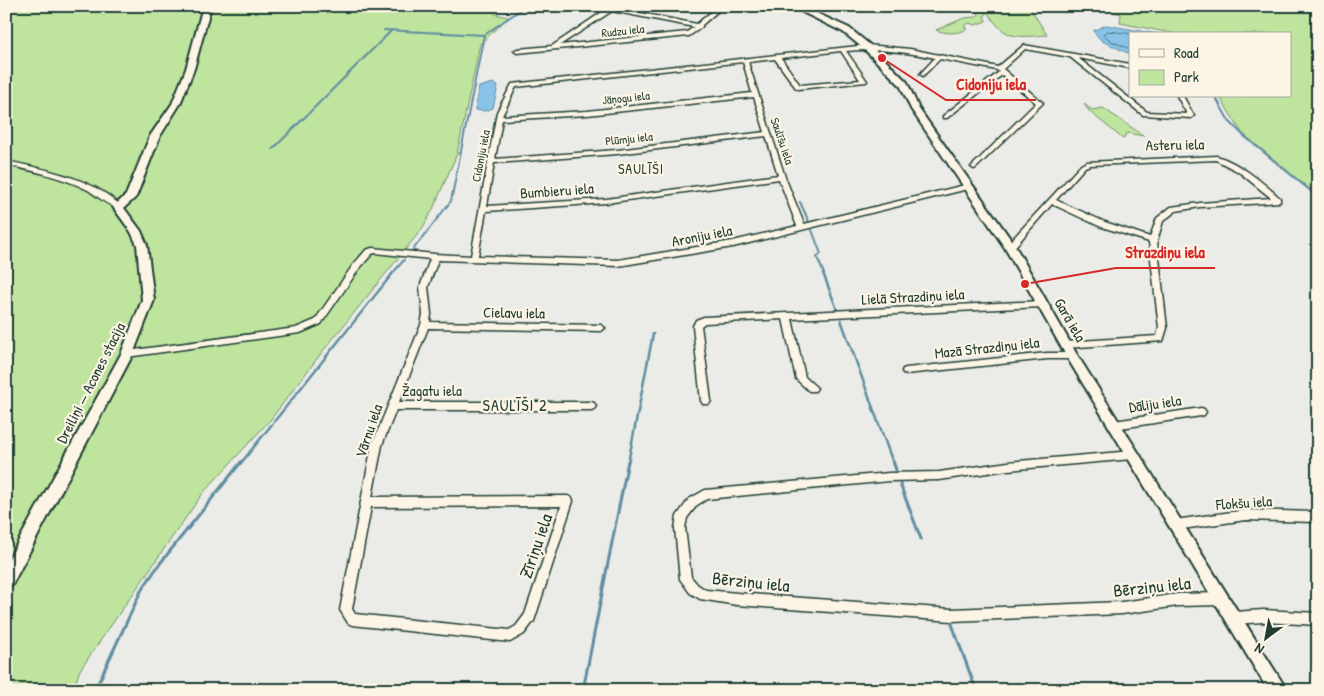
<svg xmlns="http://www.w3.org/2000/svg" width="1324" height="696" font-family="'Patrick Hand',sans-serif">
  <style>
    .green { fill: #bee49e; stroke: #6e9069 }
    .water { fill: #89c3e8; stroke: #5f8da0 }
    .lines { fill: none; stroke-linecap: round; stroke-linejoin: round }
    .shore { stroke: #49737c; stroke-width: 1 }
    .stream-far2 { stroke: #5f8da0; stroke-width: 2 }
    .stream-far1 { stroke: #5f8da0; stroke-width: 2.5 }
    .stream { stroke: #5f8da0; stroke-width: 3 }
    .street-casing { stroke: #1f3d34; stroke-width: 3 }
    .secondary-casing { stroke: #1f3d34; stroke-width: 4 }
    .street { fill: #fcf5e5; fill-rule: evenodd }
    .secondary { fill: #fcf5e5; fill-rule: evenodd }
    .labels { text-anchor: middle; stroke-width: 4.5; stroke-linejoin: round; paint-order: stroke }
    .far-street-label { font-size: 12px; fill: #1f3d34; stroke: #fcf5e5 }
    .far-neighbourhood-label { font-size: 14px; letter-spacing: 1px; fill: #1f3d34; stroke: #fcf5e5 }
    .street-label { font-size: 15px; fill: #1f3d34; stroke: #fcf5e5 }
    .neighbourhood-label { font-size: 16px; letter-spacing: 1px; fill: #1f3d34; stroke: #fcf5e5 }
    .near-street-label { font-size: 18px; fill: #1f3d34; stroke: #fcf5e5 }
    .leader { fill: none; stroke: #d62828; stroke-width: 2 }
    .callout-dot { fill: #d62828; stroke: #fcf5e5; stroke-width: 2 }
    .callout-label { font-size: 16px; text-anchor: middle; font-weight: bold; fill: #d62828; stroke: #fcf5e5; stroke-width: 4.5; stroke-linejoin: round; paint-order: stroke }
  </style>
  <rect width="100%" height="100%" fill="#ebebe7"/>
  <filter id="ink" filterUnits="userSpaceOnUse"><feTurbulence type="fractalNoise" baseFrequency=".02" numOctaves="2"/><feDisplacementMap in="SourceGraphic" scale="10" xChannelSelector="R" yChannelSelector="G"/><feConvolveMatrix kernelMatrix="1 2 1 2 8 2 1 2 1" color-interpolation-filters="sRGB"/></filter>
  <g filter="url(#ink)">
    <path class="green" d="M6,6H499L495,14L508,17L480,44L457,154L433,209L422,229L323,351L271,419L203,493L80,670L73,690H6Z
      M984,6H1029L1047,35C1012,38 1003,39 984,6Z
      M1096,6H1318V196L1242,133L1219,96H1290V34H1176L1120,23L1121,14Z
      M983,10L987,14L984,16L986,21L975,25L969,23L964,27L967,29C959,34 945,34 936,30L964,18L977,17L979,14L978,11Z
      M1084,104L1092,110L1103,108L1144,136L1127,133L1123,139L1089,111Z"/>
    <path class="water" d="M1106,25L1158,34H1130V54L1102,41L1093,31Z
      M493,83L498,86L493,108L485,111L475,110L479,87Z"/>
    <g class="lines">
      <path class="shore" d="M1130,49L1111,41L1103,34L1108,31L1134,34"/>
      <path class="stream-far2" d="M384,30L484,35
        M1215,96L1229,121L1244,136L1318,197
        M273,149L392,30
        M800,202L809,222
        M812,230L821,254L817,257L824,274
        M412,251L451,201L484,35L526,6
        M392,274L404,260"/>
      <path class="stream-far1" d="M823,273L838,312
        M841,320L893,463
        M241,463L393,273
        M628,463L653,334"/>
      <path class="stream" d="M893,461L896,470
        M900,484L921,539
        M952,624L976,690
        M95,690L141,591L158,566L242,461
        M583,690L628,461"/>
      <defs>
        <path id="street" d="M611,6H617L615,8L697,24L712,11L711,6H716L718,11L702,25V27L689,36L517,53L514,51L517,49L552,46ZM612,11L694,27L687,32L560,45Z
          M867,45L910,49L998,67L1024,45L1130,64V68L1078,58L1147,112L1187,114L1177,96H1183L1194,116L1191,118L1143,115L1070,57L1025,49L1003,69L1043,103L976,168L974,169L971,167L972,166L1036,103L1002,75L947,118H943V116L999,72L997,70L940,59L923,76L920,74L935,58C906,52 876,48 846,51L867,81L866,82L798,89L796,88L775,59L748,62L785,177L804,224L969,184L973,186L972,188L733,247L618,266L438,260L428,287L431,314L430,322L601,325L605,328L601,331L428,328L399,402H591L594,403L596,406L594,409L591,410H396L382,445L372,497L568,496L572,498L573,501L534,621L524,634L510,642L352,625L348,623L340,610L372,445L421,325L423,314L420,287L430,259L375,253L372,254L359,269L321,324L300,333L127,357L124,356L123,354L124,352L127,351L296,328L315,320L353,265L366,250L372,248L435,254L471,256L497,112L512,84ZM841,51L860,80L800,85L781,58ZM743,62L752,93L587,111L502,116L516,87ZM754,97L765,132L617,150L495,159L502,120L587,115ZM766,136L778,175L606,199L487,206L494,163L617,154ZM779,179L797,226L733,241L618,260L478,256L486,211L606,203ZM561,506L525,614L516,626L509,630L355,614L352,609L371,507Z
          M1217,156C1241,164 1261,181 1280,198V202L1200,207L1176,211L1163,221L1157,241L1167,328L1163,341L1065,348L1062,347L1061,345L1065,342L1157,336L1159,328L1149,242L1099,226L1052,204L1013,249H1007L1006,247L1007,245L1081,165L1087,162ZM1216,160L1239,172L1271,198L1200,203L1171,207L1157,218L1150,237L1105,222L1056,200L1085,167L1090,165Z
          M6,161C44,169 94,178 122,207L121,209C112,209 96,195 88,190C62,177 34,171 6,165Z
          M1042,301L1046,304L1042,307L792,319L805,377L817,388L815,391H809L796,379L783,319L705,323L701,326L711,401L709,404H703L701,401L693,326L696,320L704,317Z
          M1047,353H1072L1075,354L1076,356L1075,358L1072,359H1047L906,374L903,373L902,371L903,369L906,368Z
          M1201,408L1204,409L1206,412L1204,415L1201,416L1114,429L1111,428L1109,425L1111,422L1114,421Z
          M1132,451L1135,452L1137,455L1135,458L1132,459L1008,470L939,480L889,481L707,499L697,505L687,518L685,528L691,577L698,585L706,590L737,593L952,609L1122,602L1178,594L1222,593L1226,595L1228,599L1226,603L1222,605L1178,606L1122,614L952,621L737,605L700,599L690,593L680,579L675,528L677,516L689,499L705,490L889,473L939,472L1008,462Z
          M1246,510L1314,512L1318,514V520L1314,522L1246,520L1175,530L1171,528L1170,525L1171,522L1175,520Z
          M1263,610L1318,613V625L1263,622L1234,624L1230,622L1228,618L1230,614L1234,612Z"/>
        <path id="secondary" d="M203,6H211L194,69L180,104L160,136L136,197L124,208L141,231L147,245L154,300L133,354L12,585L6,588V564L121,354L142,300L137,245L131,232L113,207L126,195L150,136L172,104L186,69Z
          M790,6H801L849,28L870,45L907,82L919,109L1014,244L1076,353L1287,690H1268L1068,359L1005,248L911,109L900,85L864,49L843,32Z"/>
      </defs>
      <use href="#street" class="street-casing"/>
      <use href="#secondary" class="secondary-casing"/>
      <use href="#street" class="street"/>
      <use href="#secondary" class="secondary"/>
    </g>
  </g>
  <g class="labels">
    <g class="far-street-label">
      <text transform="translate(623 31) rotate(-6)" y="4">Rudzu iela</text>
      <text transform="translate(626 98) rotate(-6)" y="4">Jāņogu iela</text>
      <text transform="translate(629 139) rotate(-6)" y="4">Plūmju iela</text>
      <text transform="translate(782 141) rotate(71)" y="4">Saulīšu iela</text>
      <text transform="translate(481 156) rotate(-79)" y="4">Cidoniju iela</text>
    </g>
    <g class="far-neighbourhood-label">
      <text x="641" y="174">SAULĪŠI</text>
    </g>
    <g class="street-label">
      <text transform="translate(1175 145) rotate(-1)" y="5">Asteru iela</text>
      <text transform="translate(557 191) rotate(-4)" y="5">Bumbieru iela</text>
      <text transform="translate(702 236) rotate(-11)" y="5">Aroniju iela</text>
      <text transform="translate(913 297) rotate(-3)" y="5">Lielā Strazdiņu iela</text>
      <text transform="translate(514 313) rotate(1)" y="5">Cielavu iela</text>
      <text transform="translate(1070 320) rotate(60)" y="5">Garā iela</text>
      <text transform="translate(987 348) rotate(-6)" y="5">Mazā Strazdiņu iela</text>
      <text transform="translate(91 383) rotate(-63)" y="5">Dreiliņi — Acones stacija</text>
      <text x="432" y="396">Žagatu iela</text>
      <text transform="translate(1155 404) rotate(-8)" y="5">Dāliju iela</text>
      <text transform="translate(369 431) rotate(-71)" y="5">Vārnu iela</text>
      <text transform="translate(1244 503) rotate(-4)" y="5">Flokšu iela</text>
    </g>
    <g class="neighbourhood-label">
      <text x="515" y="411">SAULĪŠI 2</text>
    </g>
    <g class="near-street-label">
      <text transform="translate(536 546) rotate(-71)" y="6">Zīriņu iela</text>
      <text transform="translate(751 582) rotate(6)" y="6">Bērziņu iela</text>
      <text transform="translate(1152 587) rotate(-6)" y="6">Bērziņu iela</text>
    </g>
  </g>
  <path class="leader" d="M882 58L946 100H1036M1025 284L1116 268H1215"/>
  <g class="callout-dot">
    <circle cx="882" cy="58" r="5"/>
    <circle cx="1025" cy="284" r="5"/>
  </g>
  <g class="callout-label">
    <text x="991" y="90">Cidoniju iela</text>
    <text x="1165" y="258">Strazdiņu iela</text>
  </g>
  <rect width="1324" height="696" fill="none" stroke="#fcf5e5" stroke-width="25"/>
  <rect x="12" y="12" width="1299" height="671" fill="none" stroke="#1f3d34" stroke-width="2" filter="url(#ink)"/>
  <rect x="1129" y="32" width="162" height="65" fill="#fcf5e5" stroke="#a4ab9e"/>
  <rect x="1139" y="49" width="25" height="8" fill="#fcf5e5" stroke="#a4ab9e"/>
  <text x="1174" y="58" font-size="15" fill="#1f3d34">Road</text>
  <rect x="1139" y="70" width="25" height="15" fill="#bee49e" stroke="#a4ab9e"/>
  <text x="1174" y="82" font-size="15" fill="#1f3d34">Park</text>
  <g transform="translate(1266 638) rotate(212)" stroke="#fcf5e5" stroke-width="4" paint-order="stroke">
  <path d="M0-4L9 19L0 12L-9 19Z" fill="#1f3d34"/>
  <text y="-8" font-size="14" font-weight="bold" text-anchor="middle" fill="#1f3d34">N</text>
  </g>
</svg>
